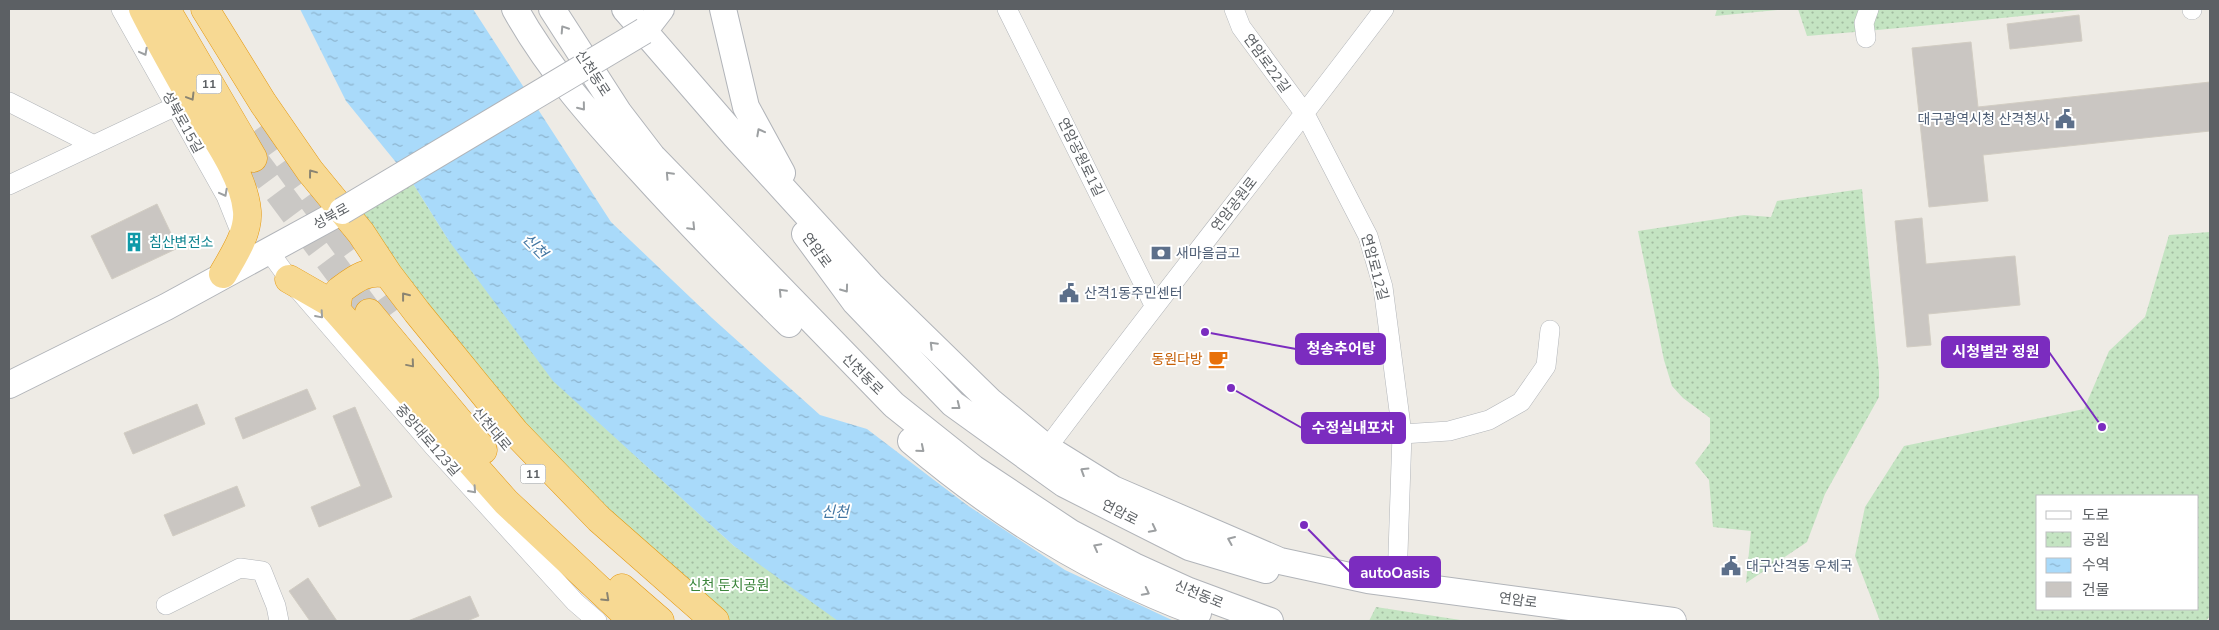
<svg xmlns="http://www.w3.org/2000/svg" width="2219" height="630" font-family="'Nunito Sans','Noto Sans KR',sans-serif">
  <style>
    .park { fill: url(#park-dots); fill-rule: evenodd }
    .water { fill: url(#water-ripples) }
    .building { fill: #cac6c2; stroke: #d2cdc3 }
    .lines { fill: none; stroke-linecap: round; stroke-linejoin: round }
    .highway-tunnel { stroke: #cac8c5; stroke-width: 28; stroke-dasharray: 28 14; stroke-linecap: butt }
    .street-casing { stroke: #b2b5b9; stroke-width: 20 }
    .secondary-casing { stroke: #b1b4b9; stroke-width: 28 }
    .highway-casing { stroke: #e5980e; stroke-width: 29 }
    .street { stroke: #fff; stroke-width: 19 }
    .secondary { stroke: #fff; stroke-width: 26 }
    .highway { stroke: #f7d993; stroke-width: 28 }
    .secondary-bridge-casing { stroke: #b1b4b9; stroke-width: 28; stroke-linecap: butt }
    .secondary-bridge { stroke: #fff; stroke-width: 26 }
    .oneway { stroke: #9da0a2 }
    .oneway2 { stroke: #8a8472 }
    .labels { text-anchor: middle; stroke-width: 4; stroke-linejoin: round; paint-order: stroke }
    .shield { fill: #fff; stroke: #8d9092; stroke-width: 1 }
    .shield-label { font-size: 12px; font-weight: bold; fill: #5c6064 }
    .street-label { font-size: 14px; fill: #5c6064; stroke: #fff }
    .service-label { font-size: 14px; fill: #4e5e75; stroke: #fff; text-anchor: start }
    .culture-label { font-size: 14px; fill: #0d838f; stroke: #fff; text-anchor: start }
    .food-label { font-size: 14px; fill: #c56008; stroke: #fff; text-anchor: end }
    .park-label { font-size: 14px; fill: #3b853b; stroke: #fff }
    .water-label { font-size: 15px; font-style: italic; fill: #4376a2; stroke: #fff }
    .leader { fill: none; stroke: #7b2cbf; stroke-width: 2 }
    .callout-dot { fill: #7b2cbf; stroke: #fff; stroke-width: 2 }
    .callout { fill: #7b2cbf; stroke: #7b2cbf; stroke-width: 2 }
    .callout-label { font-size: 15px; text-anchor: middle; font-weight: bold; fill: #fff }
  </style>
  <defs>
    <pattern id="park-dots" width="8" height="8" patternUnits="userSpaceOnUse" patternTransform="scale(1.25)"><rect width="8" height="8" fill="#c4e4c2"/><path d="M2 2h.1M6 6h.1" fill="none" stroke="#a2bca1" stroke-width="1.8" stroke-linecap="round"/></pattern>
    <pattern id="water-ripples" width="26" height="14" patternUnits="userSpaceOnUse" patternTransform="scale(1.25)"><rect width="26" height="14" fill="#a9dafa"/><path d="M2 4q2-2 4 0t4 0M15 11q2-2 4 0t4 0" fill="none" stroke="#8db4ce"/></pattern>
  </defs>
  <rect width="100%" height="100%" fill="#eeebe5"/>
  <path class="park" d="M1717,9H1788L1715,16Z
    M1798,9H2088C1994,19 1901,28 1807,36Z
    M412,182L446,236L554,381L734,546L854,621H717L574,481L350,220Z
    M1862,189L1879,372V397L1825,494L1807,542L1746,583L1751,531L1713,527L1709,480L1695,463L1710,443V418L1683,398L1672,386L1664,360L1638,231L1744,215L1771,217L1777,201Z
    M2210,232V616L2206,621H1880L1855,556L1865,507L1904,446L2084,409L2109,351L2145,317L2169,235ZM2198,496V609H2038V496Z
    M1376,607L1467,621H1369Z"/>
  <path class="water" d="M300,9H473L611,222L712,318L820,415L867,429L967,505L1065,570L1174,621H838L734,546L553,381L449,241L412,182L346,101Z"/>
  <path class="building" d="M2079,15L2082,41L2010,49L2007,24Z
    M1971,42L1978,107L2210,82V131L1983,155L1988,201L1929,207L1912,48Z
    M157,204L178,248L112,279L91,236Z
    M1922,218L1926,264L2015,256L2020,305L1928,314L1931,345L1907,347L1895,221Z
    M307,389L316,409L243,439L235,418Z
    M197,404L205,424L133,454L124,433Z
    M355,407L392,497L319,527L311,507L361,486L333,416Z
    M237,486L245,506L173,536L164,515Z
    M308,578L337,621H310L289,591Z
    M470,596L479,616L467,621H408Z"/>
  <g class="lines">
    <path class="highway-tunnel" d="M260,127L394,312
      M253,158L369,313"/>
    <defs>
      <path id="street" d="M121,9L226,196L242,236
        M1007,9L1154,305
        M1234,9L1241,27L1305,114L1368,236L1383,287L1402,434L1397,583
        M2192,9V10
        M1866,38L1864,23L1869,9
        M9,102L92,144
        M9,185L174,107
        M268,250L289,279L433,446L575,602L597,621
        M1402,434L1449,431L1489,420L1521,402L1546,366L1550,330
        M1047,448C1158,300 1273,156 1384,9
        M166,605L240,568L262,571L276,606L279,621"/>
      <path id="secondary" d="M515,9C549,70 594,120 641,171C689,224 738,274 789,324
        M552,9L619,113L652,156L894,405L973,468L1071,533L1134,566L1189,591L1270,621
        M625,9L735,136L871,285L990,401L1047,448L1113,489L1280,561L1368,580L1673,621
        M723,9L746,107L782,173
        M644,31L661,9
        M805,234L855,302L953,404L1064,484L1189,547L1266,570
        M9,385L166,307L342,211
        M911,441C996,513 1093,574 1198,613"/>
      <path id="highway" d="M143,9C158,39 175,69 192,99C211,131 244,174 247,211C249,233 233,256 223,274
        M166,9L253,158
        M205,9L263,103L310,171L361,233L388,274L417,312L515,432L599,519L715,621
        M289,279L329,302L506,502L633,621
        M336,310L339,291C355,279 367,269 388,274
        M369,313L483,450
        M622,588L660,621"/>
    </defs>
    <use href="#street" class="street-casing"/>
    <use href="#secondary" class="secondary-casing"/>
    <use href="#highway" class="highway-casing"/>
    <use href="#street" class="street"/>
    <use href="#secondary" class="secondary"/>
    <use href="#highway" class="highway"/>
    <defs>
      <path id="secondary-bridge" d="M342,211L644,31"/>
    </defs>
    <use href="#secondary-bridge" class="secondary-bridge-casing"/>
    <use href="#secondary-bridge" class="secondary-bridge"/>
  </g>
  <defs><path id="oneway-chevron" d="M-2-3.5L2.5 0L-2 3.5" fill="none" stroke-width="1.6" stroke-linecap="round" stroke-linejoin="round" transform="scale(1.25)"/></defs>
  <g class="oneway">
    <use href="#oneway-chevron" transform="translate(564 29) rotate(-123)"/>
    <use href="#oneway-chevron" transform="translate(144 52) rotate(62)"/>
    <use href="#oneway-chevron" transform="translate(582 107) rotate(51)"/>
    <use href="#oneway-chevron" transform="translate(760 132) rotate(-118)"/>
    <use href="#oneway-chevron" transform="translate(669 175) rotate(-133)"/>
    <use href="#oneway-chevron" transform="translate(224 193) rotate(62)"/>
    <use href="#oneway-chevron" transform="translate(692 227) rotate(46)"/>
    <use href="#oneway-chevron" transform="translate(845 289) rotate(54)"/>
    <use href="#oneway-chevron" transform="translate(782 292) rotate(-134)"/>
    <use href="#oneway-chevron" transform="translate(320 315) rotate(49)"/>
    <use href="#oneway-chevron" transform="translate(933 345) rotate(-135)"/>
    <use href="#oneway-chevron" transform="translate(957 406) rotate(38)"/>
    <use href="#oneway-chevron" transform="translate(921 449) rotate(40)"/>
    <use href="#oneway-chevron" transform="translate(1084 471) rotate(-148)"/>
    <use href="#oneway-chevron" transform="translate(473 490) rotate(48)"/>
    <use href="#oneway-chevron" transform="translate(1153 529) rotate(27)"/>
    <use href="#oneway-chevron" transform="translate(1231 540) rotate(-157)"/>
    <use href="#oneway-chevron" transform="translate(1097 547) rotate(-152)"/>
    <use href="#oneway-chevron" transform="translate(1146 592) rotate(27)"/>
  </g>
  <g class="oneway2">
    <use href="#oneway-chevron" transform="translate(191 97) rotate(59)"/>
    <use href="#oneway-chevron" transform="translate(312 173) rotate(-127)"/>
    <use href="#oneway-chevron" transform="translate(405 296) rotate(-128)"/>
    <use href="#oneway-chevron" transform="translate(411 364) rotate(50)"/>
    <use href="#oneway-chevron" transform="translate(606 598) rotate(43)"/>
  </g>
  <defs>
    <symbol id="civic-bare" viewBox="-9 -9 18 18"><path d="M-.6-6.5H3V-4.5H.6V-3L4-1V1h2V6H-6V1h2V-1L-.6-3ZM-1.2 2.5V6h2.4V2.5Z" fill="#5c6f8a" stroke="#fff" stroke-width="2.5" paint-order="stroke"/></symbol>
    <symbol id="building-bare" viewBox="-9 -9 18 18"><path d="M-4-6H4V6H1V3H-1V6H-4ZM-2.5-4.3h1.7v1.8h-1.7ZM.8-4.3h1.7v1.8H.8ZM-2.5-1h1.7V.8h-1.7ZM.8-1h1.7V.8H.8Z" fill="#0f9aa8" stroke="#fff" stroke-width="2.5" paint-order="stroke"/></symbol>
    <symbol id="bank-bare" viewBox="-9 -9 18 18"><path d="M-6-4H6V4H-6ZM0-2.3a2.3 2.3 0 1 0 0 4.6a2.3 2.3 0 1 0 0-4.6Z" fill="#5c6f8a" stroke="#fff" stroke-width="2.5" paint-order="stroke"/></symbol>
    <symbol id="cafe-bare" viewBox="-9 -9 18 18"><path d="M-5.5-4.5H6V0H3Q3 3.5 0 3.5H-2.5Q-5.5 3.5-5.5 0ZM3-3.2v2h1.7v-2ZM-6 4.5H4V6H-6Z" fill="#e8710a" stroke="#fff" stroke-width="2.5" paint-order="stroke"/></symbol>
  </defs>
  <g fill-rule="evenodd">
    <use href="#civic-bare" x="2051" y="105" width="28" height="28"/>
    <use href="#building-bare" x="120" y="228" width="28" height="28"/>
    <use href="#bank-bare" x="1147" y="239" width="28" height="28"/>
    <use href="#civic-bare" x="1055" y="279" width="28" height="28"/>
    <use href="#cafe-bare" x="1204" y="345" width="28" height="28"/>
    <use href="#civic-bare" x="1717" y="552" width="28" height="28"/>
  </g>
  <g class="labels">
    <g class="shield">
      <rect x="196.5" y="74.5" width="25" height="19" rx="4"/>
      <rect x="520.5" y="464.5" width="25" height="19" rx="4"/>
    </g>
    <g class="shield-label">
      <text x="209" y="88">11</text>
      <text x="533" y="478">11</text>
    </g>
    <g class="street-label">
      <text transform="translate(1267 63) rotate(54)" y="5">연암로22길</text>
      <text transform="translate(593 73) rotate(57)" y="5">신천동로</text>
      <text transform="translate(183 122) rotate(61)" y="5">성북로15길</text>
      <text transform="translate(1081 157) rotate(64)" y="5">연암공원로1길</text>
      <text transform="translate(1234 204) rotate(-52)" y="5">연암공원로</text>
      <text transform="translate(331 216) rotate(-29)" y="5">성북로</text>
      <text transform="translate(817 250) rotate(54)" y="5">연암로</text>
      <text transform="translate(1375 267) rotate(75)" y="5">연암로12길</text>
      <text transform="translate(863 374) rotate(45)" y="5">신천동로</text>
      <text transform="translate(492 429) rotate(50)" y="5">신천대로</text>
      <text transform="translate(428 440) rotate(49)" y="5">중앙대로123길</text>
      <text transform="translate(1120 512) rotate(27)" y="5">연암로</text>
      <text transform="translate(1199 594) rotate(22)" y="5">신천동로</text>
      <text transform="translate(1518 600) rotate(8)" y="5">연암로</text>
    </g>
    <g class="service-label">
      <text x="2050" y="124" text-anchor="end">대구광역시청 산격청사</text>
      <text x="1176" y="258">새마을금고</text>
      <text x="1084" y="298">산격1동주민센터</text>
      <text x="1746" y="571">대구산격동 우체국</text>
    </g>
    <g class="culture-label">
      <text x="149" y="247">침산변전소</text>
    </g>
    <g class="food-label">
      <text x="1203" y="364">동원다방</text>
    </g>
    <g class="park-label">
      <text x="729" y="590">신천 둔치공원</text>
    </g>
    <g class="water-label">
      <text transform="translate(535 246) rotate(46)" y="5">신천</text>
      <text x="835" y="517">신천</text>
    </g>
  </g>
  <path class="leader" d="M1205 332L1296 349M2102 427L2049 352M1231 388L1302 428M1304 525L1350 572"/>
  <g class="callout-dot">
    <circle cx="1205" cy="332" r="5"/>
    <circle cx="2102" cy="427" r="5"/>
    <circle cx="1231" cy="388" r="5"/>
    <circle cx="1304" cy="525" r="5"/>
  </g>
  <g class="callout">
    <rect x="1296" y="334" width="89" height="30" rx="5"/>
    <rect x="1942" y="337" width="107" height="30" rx="5"/>
    <rect x="1302" y="413" width="103" height="30" rx="5"/>
    <rect x="1350" y="557" width="90" height="30" rx="5"/>
  </g>
  <g class="callout-label">
    <text x="1341" y="354">청송추어탕</text>
    <text x="1996" y="357">시청별관 정원</text>
    <text x="1353" y="433">수정실내포차</text>
    <text x="1395" y="578">autoOasis</text>
  </g>
  <rect width="2219" height="630" fill="none" stroke="#5c6064" stroke-width="20"/>
  <rect x="2036" y="495" width="162" height="115" fill="#ffffff" stroke="#bebfc1"/>
  <rect x="2046" y="511" width="25" height="8" fill="#ffffff" stroke="#bebfc1"/>
  <text x="2082" y="520" font-size="15" fill="#5c6064">도로</text>
  <rect x="2046" y="532" width="25" height="15" fill="url(#park-dots)" stroke="#bebfc1"/>
  <text x="2082" y="545" font-size="15" fill="#5c6064">공원</text>
  <rect x="2046" y="558" width="25" height="15" fill="url(#water-ripples)" stroke="#bebfc1"/>
  <text x="2082" y="570" font-size="15" fill="#5c6064">수역</text>
  <rect x="2046" y="582" width="25" height="15" fill="#cac6c2" stroke="#bebfc1"/>
  <text x="2082" y="595" font-size="15" fill="#5c6064">건물</text>
</svg>
